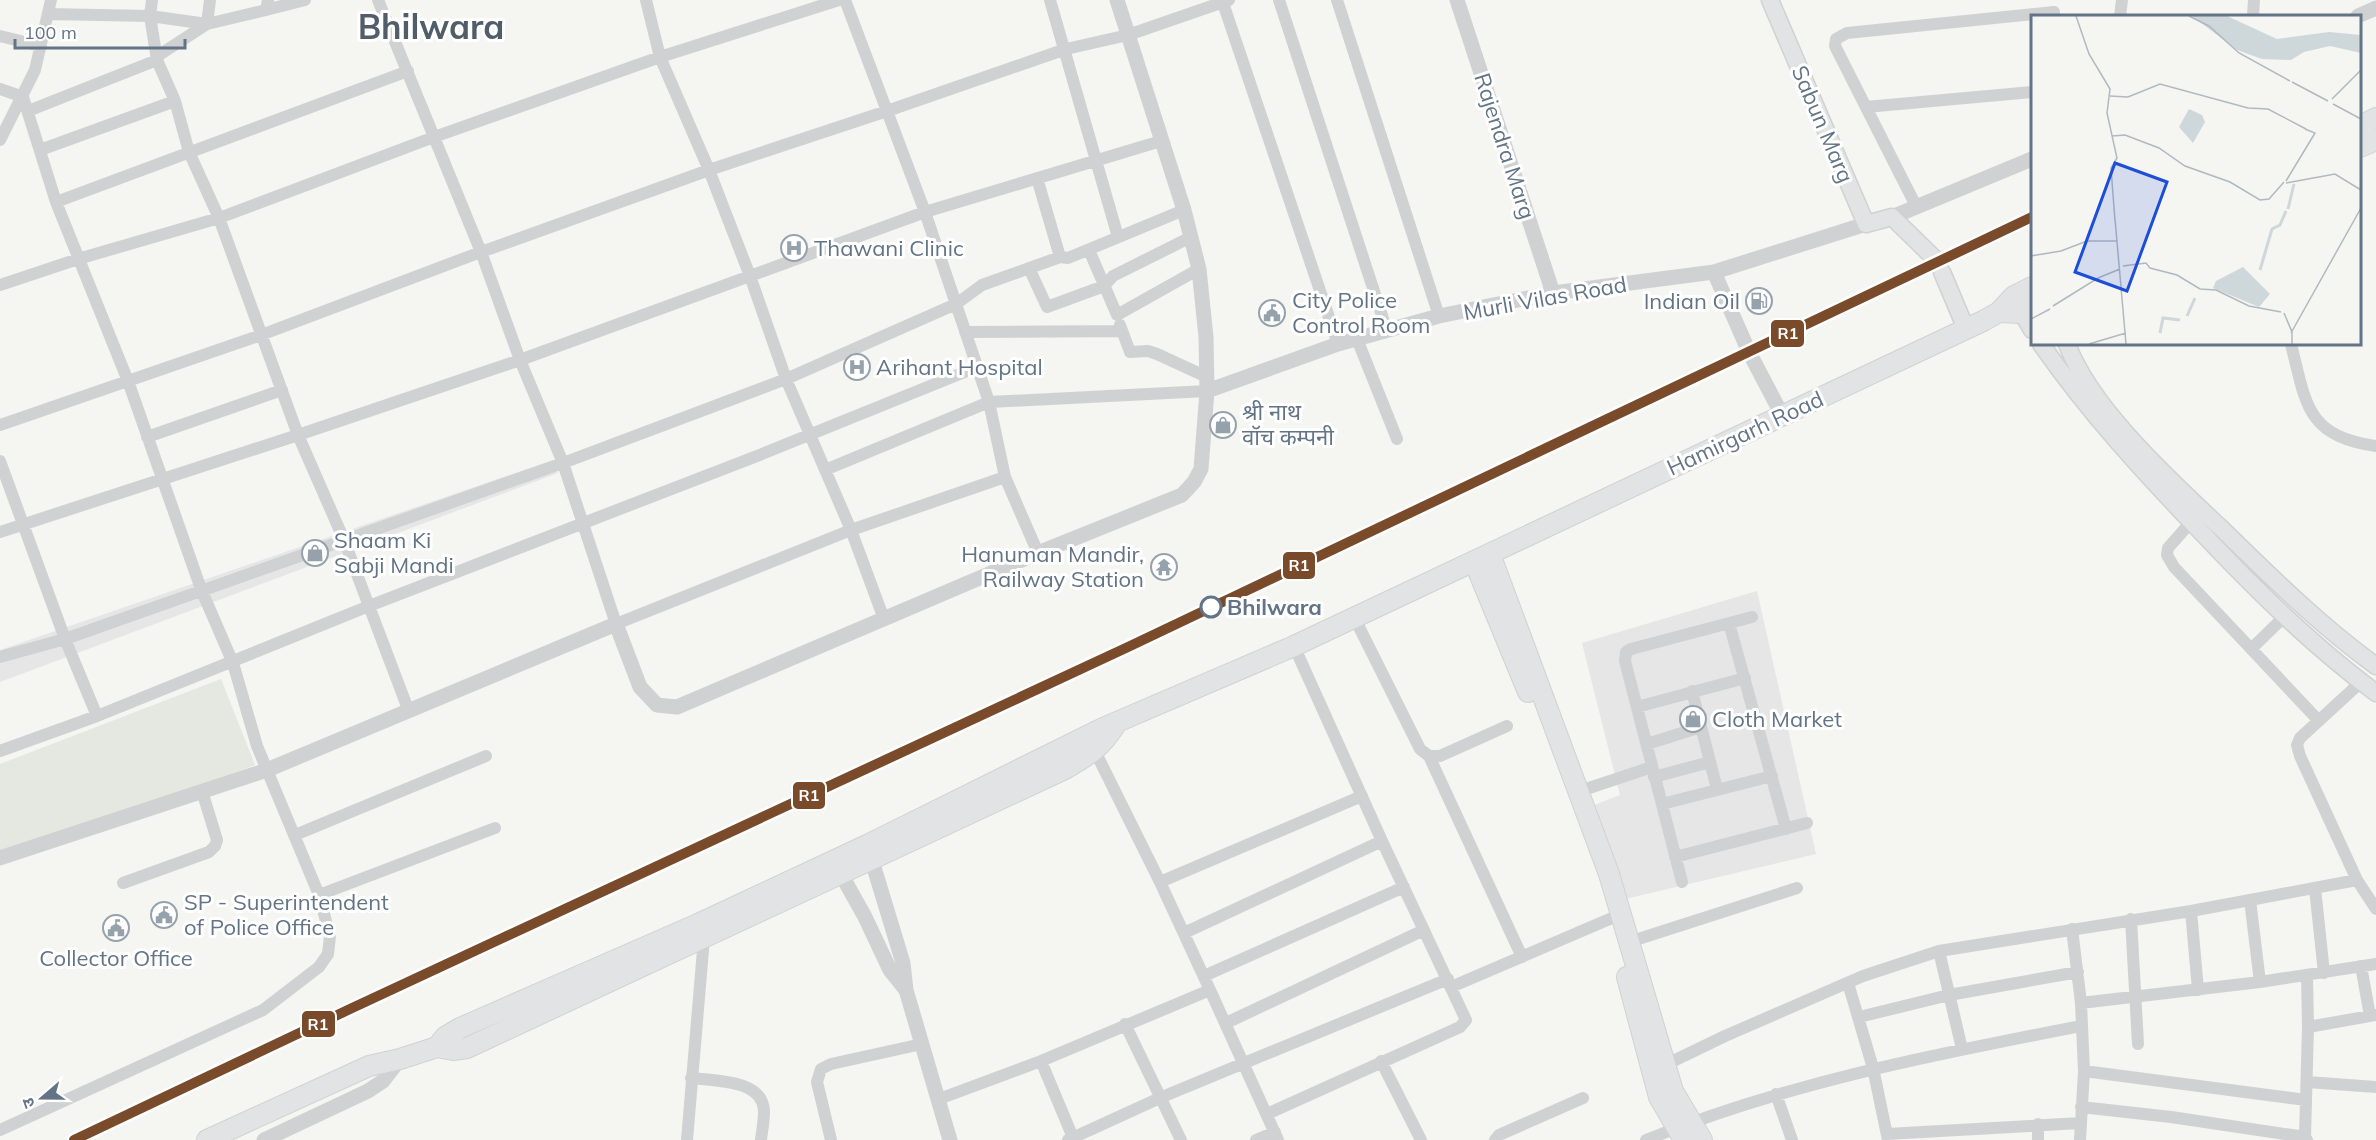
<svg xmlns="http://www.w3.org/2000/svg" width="2376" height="1140" font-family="Mulish,'Noto Sans Devanagari',sans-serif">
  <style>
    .built { fill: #e5e6e5 }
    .green { fill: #e4e8e0 }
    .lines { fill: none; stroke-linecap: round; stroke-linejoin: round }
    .secondary-casing { stroke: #d0d2d2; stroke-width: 19 }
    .primary-casing { stroke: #d0d2d2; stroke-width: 22 }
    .minor { stroke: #d0d1d2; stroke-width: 12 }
    .tertiary { stroke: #d0d1d2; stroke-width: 15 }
    .secondary { stroke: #e2e3e4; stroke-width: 16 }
    .primary { stroke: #e2e3e4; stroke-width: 20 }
    .rail-1-casing { stroke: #fff; stroke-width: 15 }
    .rail-1 { stroke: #7a4b2a; stroke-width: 10 }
    .stop-dot { fill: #fff; stroke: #627485; stroke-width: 3 }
    .labels { text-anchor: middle; stroke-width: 6; stroke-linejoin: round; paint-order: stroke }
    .street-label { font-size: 22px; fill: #627485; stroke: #fff }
    .poi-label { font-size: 22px; fill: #627485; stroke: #fff; text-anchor: start }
    .stop-label { font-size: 22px; font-weight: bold; fill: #627485; stroke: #fff; text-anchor: start }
    .town-label { font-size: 34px; font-weight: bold; fill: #515e69; stroke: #fff }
    .inset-river { fill: none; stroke: #ced7da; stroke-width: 3 }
    .inset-road { fill: none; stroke: #b1b9c0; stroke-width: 1.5 }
    .view { fill: #1d4ed8; fill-opacity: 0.15; stroke: #1d4ed8; stroke-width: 3 }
    .inset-edge { fill: none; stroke: #627485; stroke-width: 3 }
    .line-badge { stroke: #fff; stroke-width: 2 }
    .badge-label { font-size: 16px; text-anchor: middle; font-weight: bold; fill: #fff }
  </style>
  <rect width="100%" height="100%" fill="#f5f5f2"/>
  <path class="built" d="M553,460L558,473L0,682V650Z
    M1757,591L1816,854L1621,900L1592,806L1620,795L1582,643Z"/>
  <path class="green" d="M221,679L255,765L0,864V764Z"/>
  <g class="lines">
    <defs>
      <path id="secondary" d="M1770,0L1866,224L1892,217L1934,258
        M1942,272L1966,329
        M2016,303L2032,330
        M2041,344C2089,413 2146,475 2204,535C2258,592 2313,646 2376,693
        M2067,344C2091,409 2172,482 2223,530C2272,578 2321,626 2376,666"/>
      <path id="primary" d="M2360,126L2376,118
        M2360,147L2376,140
        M1999,312L2021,313L2032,307
        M1490,554L1609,874L1673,1091L1702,1140
        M1474,561L1528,692
        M1627,977L1659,1097L1684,1140
        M437,1047L445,1037L460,1028L698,924L867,845L1103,728L1294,646L1983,321L1999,312L2014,296L2032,287
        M207,1140L369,1066L400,1059L437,1047L453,1050L467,1048L1065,769C1089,755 1101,748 1116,724"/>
    </defs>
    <use href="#secondary" class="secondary-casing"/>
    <use href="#primary" class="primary-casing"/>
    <path class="minor" d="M152,0L150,16L207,24L266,10L268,0
      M378,0L481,252L520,360L563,463L616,624L851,530L1005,477L989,402L956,304L982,285L1060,257L1037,178
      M646,0L660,57L709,170L750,276L786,379L851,530L884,619
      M1050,0L1118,237
      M1222,0L1338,344
      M1279,0L1387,331
      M1337,0L1439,316
      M266,10L305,0
      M48,14L150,16L157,60L175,101L189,152L219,218L298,435L344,540L408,709
      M2120,16L2122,0
      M2253,16L2254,0
      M0,36L41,46
      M0,89L23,97L56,202L128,381L201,589L233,663L257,746L319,895L330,936L328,954L319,967L263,1010L0,1130
      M1866,107L2032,92
      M28,111L157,60L159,55L207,24L210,0
      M0,140L35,70L51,0
      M1161,141L925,212L887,111L1066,49L1128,35L1229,0
      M40,150L175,101
      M56,202L408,71
      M1917,208L1835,46L1836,39L1847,33L2054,12
      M1089,250L1117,315L1199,269
      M1060,257L1068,258L1184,210
      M1029,268L1047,307L1104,286L1113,276L1191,237
      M0,285L78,259L219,218L434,137L660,57L839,0
      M1120,325L1130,352L1148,351L1157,354L1207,377
      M965,332L1122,331
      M1357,339L1397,439
      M2291,344C2306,404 2306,436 2376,446
      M0,425L261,335L481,252L709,170L887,111L845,0
      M147,437L282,390
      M0,461L65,639L97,716
      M825,470L989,402L1207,391
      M1005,477L1038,553
      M2191,522L2168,548L2167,555L2174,567L2319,721
      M0,532L298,435L520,360L925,212L956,304L786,379L563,463L65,639L0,657
      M1354,617L1420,749L1429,756H1440L1507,726
      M1729,623L1786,829
      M2251,649L2284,617
      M2361,682L2300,738L2297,745L2300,756L2357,880L2376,909
      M1692,691L1717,789
      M1637,707L1745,678
      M1647,744L1701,727
      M0,751L97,716L369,606L762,454L977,367
      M1429,756L1522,957
      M1654,777L1710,762
      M1580,791L1652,767
      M1662,804L1772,776
      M295,835L486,756
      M1675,857L1807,823
      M1160,882L1362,796
      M1682,882L1625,661L1626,652L1631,649L1752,617
      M123,883L209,852L215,846L217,840L202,791
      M2315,888L2324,973
      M319,895L495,828
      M2250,900L2260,982
      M2191,911L2198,990
      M2131,919L2138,1044
      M2072,929L2081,1003L2084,1071L2080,1140
      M1184,933L1382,841
      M1629,942L1797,888
      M1939,951L1962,1049
      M2361,966L2370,1016
      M2307,975L2308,1027L2305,1137L2307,1140
      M1204,976L1404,887
      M1848,983L1873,1068L1888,1140
      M1451,987L1612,918
      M1210,990L1278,1140
      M2081,1003L2260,982L2376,964
      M1859,1017L1949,995L2078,972
      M1226,1023L1424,930
      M1125,1024L1181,1140
      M2308,1027L2376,1015
      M1041,1061L1210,990L1160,882L1092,745
      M1381,1061L1421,1140
      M1665,1065L1725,1036L1863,976L1939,951L2191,911L2357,880
      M2084,1071L2306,1100
      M691,1078C714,1081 764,1079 764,1112C764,1121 762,1131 761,1140
      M2307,1082L2376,1087
      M1776,1094L1792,1140
      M939,1099L1041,1061L1074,1140
      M2081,1107L2171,1117L2305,1137
      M1267,1114L1460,1027L1466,1020L1382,841L1294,646
      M1887,1134L2081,1123
      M687,1140L704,938
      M831,1140L817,1082L821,1069L831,1064L922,1044
      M1068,1140L1162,1097L1448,979
      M1256,1140L1275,1132
      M1495,1140L1499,1135L1583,1098
      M1646,1140C1787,1083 1932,1055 2081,1026
      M2038,1140V1124"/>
    <path class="tertiary" d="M1457,0L1553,293
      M2358,16L2376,8
      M1892,217L2032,159
      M1714,272L1749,352L1782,415
      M1207,391L1338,344L1439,316L1553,293L1714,272L1866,224
      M869,851L903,963L906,990L950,1140
      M0,858L267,770L616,624L640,687L657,705L677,707L1038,553L1182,495L1194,482L1201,469L1207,391L1206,337L1199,269L1184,210L1117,0
      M836,865L865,917L890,970L906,990
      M264,1140L368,1091L383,1081L400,1059"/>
    <use href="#secondary" class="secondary"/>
    <use href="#primary" class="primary"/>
    <defs>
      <path id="rail-1" d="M74,1140L350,1009L1128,647L2032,217"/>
    </defs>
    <use href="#rail-1" class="rail-1-casing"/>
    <use href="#rail-1" class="rail-1"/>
  </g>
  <defs>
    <symbol id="hospital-ring" viewBox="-11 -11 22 22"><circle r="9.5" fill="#fff" stroke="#95a1ab" stroke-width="1.5"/><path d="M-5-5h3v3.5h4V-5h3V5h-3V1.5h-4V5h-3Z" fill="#95a1ab"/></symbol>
    <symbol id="fuel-ring" viewBox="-11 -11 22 22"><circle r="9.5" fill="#fff" stroke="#95a1ab" stroke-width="1.5"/><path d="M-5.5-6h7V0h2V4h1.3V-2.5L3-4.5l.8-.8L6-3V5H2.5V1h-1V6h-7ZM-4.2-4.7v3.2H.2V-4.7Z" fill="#95a1ab"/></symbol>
    <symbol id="civic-ring" viewBox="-11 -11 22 22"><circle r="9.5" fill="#fff" stroke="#95a1ab" stroke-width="1.5"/><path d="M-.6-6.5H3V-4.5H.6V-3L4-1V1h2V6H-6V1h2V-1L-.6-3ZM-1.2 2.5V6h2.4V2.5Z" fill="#95a1ab"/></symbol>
    <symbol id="shop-ring" viewBox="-11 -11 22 22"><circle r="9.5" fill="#fff" stroke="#95a1ab" stroke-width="1.5"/><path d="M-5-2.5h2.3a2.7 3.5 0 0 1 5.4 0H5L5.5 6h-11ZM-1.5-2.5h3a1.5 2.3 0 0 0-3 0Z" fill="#95a1ab"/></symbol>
    <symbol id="temple-ring" viewBox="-11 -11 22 22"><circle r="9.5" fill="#fff" stroke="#95a1ab" stroke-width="1.5"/><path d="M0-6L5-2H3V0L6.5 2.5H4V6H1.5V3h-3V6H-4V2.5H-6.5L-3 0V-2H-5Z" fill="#95a1ab"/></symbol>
  </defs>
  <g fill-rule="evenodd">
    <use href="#hospital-ring" x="779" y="233" width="30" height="30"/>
    <use href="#fuel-ring" x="1744" y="286" width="30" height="30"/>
    <use href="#civic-ring" x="1257" y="298" width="30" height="30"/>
    <use href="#hospital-ring" x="842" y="352" width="30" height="30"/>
    <use href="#shop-ring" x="1208" y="410" width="30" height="30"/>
    <use href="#shop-ring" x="300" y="538" width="30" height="30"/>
    <use href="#temple-ring" x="1149" y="552" width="30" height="30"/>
    <use href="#shop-ring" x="1678" y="704" width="30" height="30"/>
    <use href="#civic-ring" x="149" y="900" width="30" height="30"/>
    <use href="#civic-ring" x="101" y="913" width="30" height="30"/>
  </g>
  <circle class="stop-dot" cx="1211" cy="607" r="10"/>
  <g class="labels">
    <g class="street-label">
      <text transform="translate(1823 124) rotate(67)" y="8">Sabun Marg</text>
      <text transform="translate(1505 146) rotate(72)" y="8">Rajendra Marg</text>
      <text transform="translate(1545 298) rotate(-10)" y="8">Murli Vilas Road</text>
      <text transform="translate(1745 433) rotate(-25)" y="8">Hamirgarh Road</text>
    </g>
    <g class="poi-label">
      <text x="814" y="256">Thawani Clinic</text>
      <text x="1292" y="308">City Police<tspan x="1292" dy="25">Control Room</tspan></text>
      <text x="1740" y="309" text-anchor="end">Indian Oil</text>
      <text x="876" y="375">Arihant Hospital</text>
      <text x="1242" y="420">श्री नाथ<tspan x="1242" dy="25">वॉच कम्पनी</tspan></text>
      <text x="334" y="548">Shaam Ki<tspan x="334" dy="25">Sabji Mandi</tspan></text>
      <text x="1144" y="562" text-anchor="end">Hanuman Mandir,<tspan x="1144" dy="25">Railway Station</tspan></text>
      <text x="1712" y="727">Cloth Market</text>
      <text x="184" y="910">SP - Superintendent<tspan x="184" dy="25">of Police Office</tspan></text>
      <text x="116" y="966" text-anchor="middle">Collector Office</text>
    </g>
    <g class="stop-label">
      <text x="1227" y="615">Bhilwara</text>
    </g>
    <g class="town-label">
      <text x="431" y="39">Bhilwara</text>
    </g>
  </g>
  <g transform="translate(2031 15)">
    <rect width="330" height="330" fill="#f5f5f2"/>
    <path d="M161,1H196L246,24L298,17L330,20V38L299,31L273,37L260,45L231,44L206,35ZM158,94L171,100L174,107L162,128L148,112ZM212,252L239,279L228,292L182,273L185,266Z" fill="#ced7da"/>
    <path class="inset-river" d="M257,194L263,169M229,255L241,214L249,210L255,196M156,301L164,283M129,318L132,303L149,305"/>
    <path class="inset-road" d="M45,1L58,39L79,74L76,98L86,143L80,153L84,206M158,1L178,11L208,38L259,66M261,67L297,86M79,81L97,82L129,69L217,93L237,94L275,114M301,84L330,55M302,89L330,104M81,121L94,120L128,133L154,151L199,167L229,185L238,184L253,167M255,166L284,118L274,114M255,168L304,159L330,175M84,204L95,329M0,241L30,236L56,226H86M92,251L115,248L119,253L146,260L169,274L185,275L218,291L250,297M22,291L67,263L89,254M253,298L261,317V329M0,304L19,294M260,318L330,193M58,329L95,318"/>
    <path class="view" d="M84,148L136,167L96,276L44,257Z"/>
    <rect width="330" height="330" class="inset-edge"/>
  </g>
  <g class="line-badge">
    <rect x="1770" y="319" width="35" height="29" rx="6" fill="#7a4b2a"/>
    <rect x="1282" y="551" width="34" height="29" rx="6" fill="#7a4b2a"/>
    <rect x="792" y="781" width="34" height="29" rx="6" fill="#7a4b2a"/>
    <rect x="301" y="1010" width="35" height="28" rx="6" fill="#7a4b2a"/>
  </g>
  <g class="badge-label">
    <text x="1788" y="339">R1</text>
    <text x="1299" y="571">R1</text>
    <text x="809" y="801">R1</text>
    <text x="318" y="1030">R1</text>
  </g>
  <g transform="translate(42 1098) rotate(250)" stroke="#ffffff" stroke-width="4.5" paint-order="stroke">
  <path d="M0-4.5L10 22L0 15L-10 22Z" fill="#627485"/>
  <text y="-9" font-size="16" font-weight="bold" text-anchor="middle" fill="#627485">उ</text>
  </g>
  <path d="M15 39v9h170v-9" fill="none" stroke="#627485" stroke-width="3"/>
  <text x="24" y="39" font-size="18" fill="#627485" stroke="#ffffff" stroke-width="4.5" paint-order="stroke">100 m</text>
</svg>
